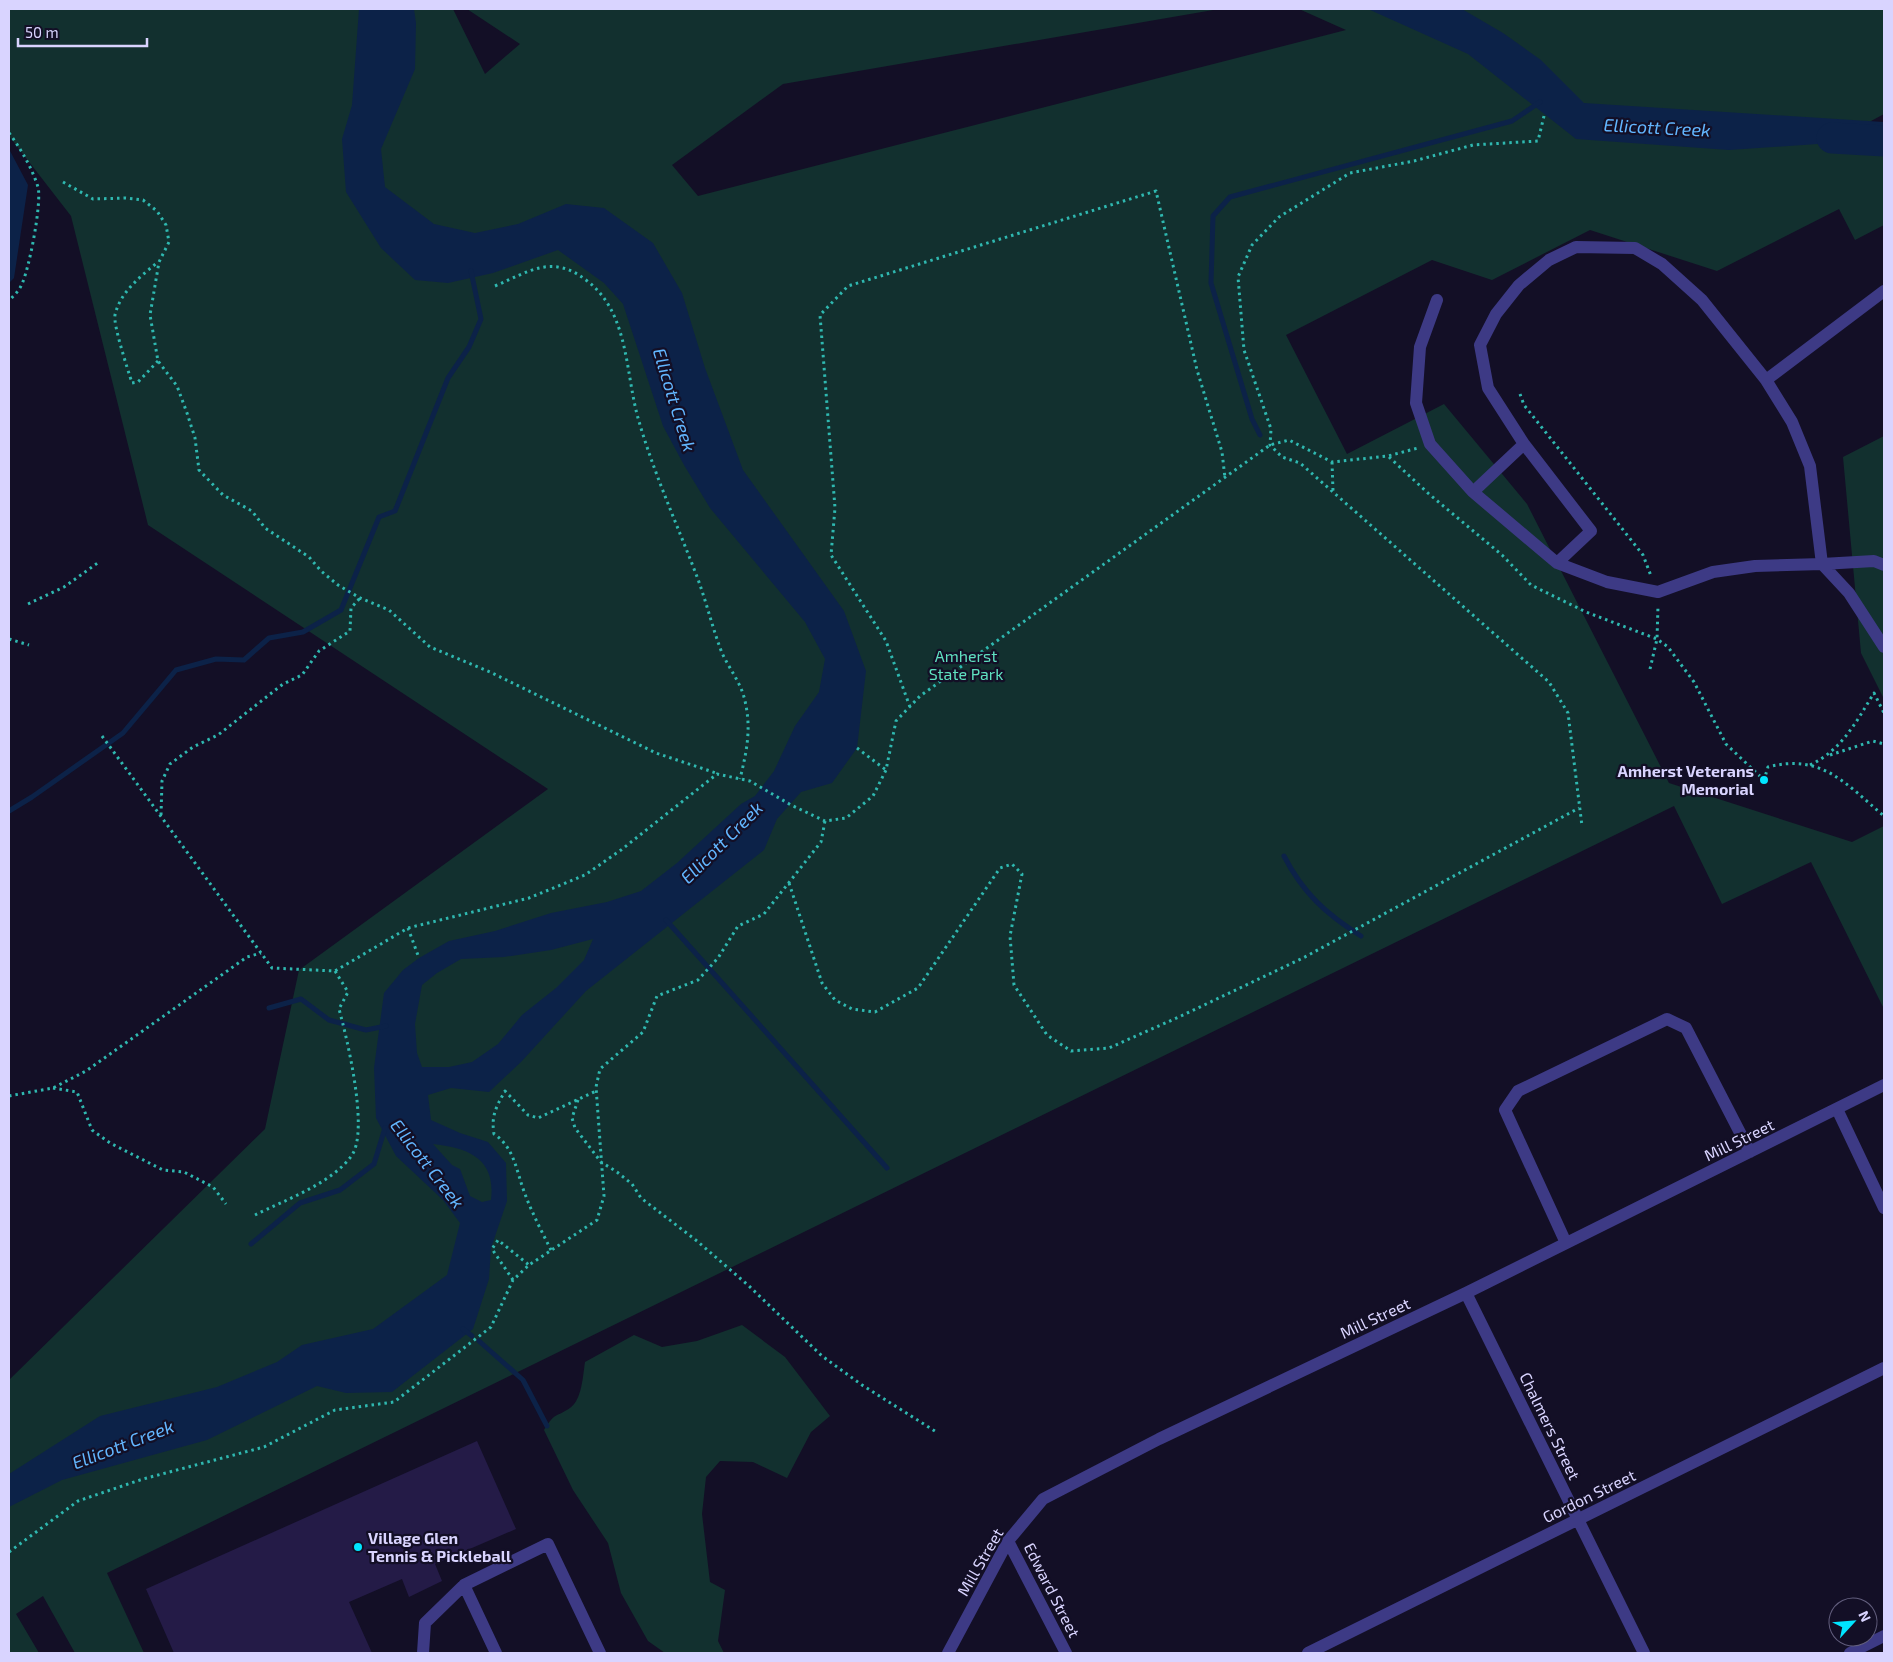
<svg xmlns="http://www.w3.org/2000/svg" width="1893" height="1662" font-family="'Exo 2',sans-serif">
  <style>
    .green { fill: #12302f }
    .water { fill: #0c2248; fill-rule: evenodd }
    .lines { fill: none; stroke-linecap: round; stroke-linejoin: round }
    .stream { stroke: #0c2248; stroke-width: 5 }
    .river { stroke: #0c2248; stroke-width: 31 }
    .building { fill: #241b47 }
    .path { stroke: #2fb8b0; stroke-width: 3; stroke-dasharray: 2.5 4; stroke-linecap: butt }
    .minor { stroke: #3d3a85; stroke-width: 12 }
    .poi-dot { fill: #00e5ff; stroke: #130f26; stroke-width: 2 }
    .labels { text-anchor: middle; stroke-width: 4.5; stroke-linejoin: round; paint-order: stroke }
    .park-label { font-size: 16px; fill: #5fe0c0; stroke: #130f26 }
    .poi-label { font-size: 16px; font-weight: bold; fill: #d9d4ff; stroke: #130f26; text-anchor: end }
    .street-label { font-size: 16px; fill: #d9d4ff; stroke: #130f26 }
    .water-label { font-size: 18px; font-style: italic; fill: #62b6ff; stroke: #130f26 }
  </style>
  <rect width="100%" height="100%" fill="#130f26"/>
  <path class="green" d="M9,9H453L485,74L520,44L467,9H1219L783,84L672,165L698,196L1346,30L1299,9H1884V114L1847,134H1884V225L1855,240L1839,209L1717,271L1590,230L1492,280L1432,260L1286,335L1347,454L1444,404L1527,504L1669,783L1852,842L1884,826V1009L1811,862L1722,904L1674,806L107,1573L144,1653H75L43,1596L16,1614L39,1653H9V1380L265,1129L299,970L548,789L148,525L71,216L9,136Z
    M1884,436V699L1861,653L1843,457Z
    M742,1325L785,1357L830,1416L811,1432L787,1478L753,1462L720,1461L706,1477L702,1514L710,1582L725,1590L718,1641L724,1653H665L648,1641L621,1593L608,1543L573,1490L544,1430C555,1412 555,1418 570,1408C582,1400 583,1375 585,1362L634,1335L662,1347L697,1341Z"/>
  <path class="water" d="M359,9H414L416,23L415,69L381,149L385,187L434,224L475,233L518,224L566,204L604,208L653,243L682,293L705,368L743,470L844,611L866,671L857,748L832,783L801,792L777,819L764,850L586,991L521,1062L489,1092L451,1088L428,1095L431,1120L460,1133L488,1142L506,1163L507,1201L491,1248L489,1279L473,1329L392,1392L346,1393L317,1386L207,1440L62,1480L9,1507V1474L100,1416L217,1387L277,1362L302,1345L373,1329L447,1275L460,1223L443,1200L396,1156L376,1118L374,1068L384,993L403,970L419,958L449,941L495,931L551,913L607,902L641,891L677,863L741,804L755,796L774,771L795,726L819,692L825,659L805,622L710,508L684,465L663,426L623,304L604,283L558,250L493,273L448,283L415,280L381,248L346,192L342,139L352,105ZM593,939L584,960L556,988L522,1015L498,1044L472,1062L449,1067H422L417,1053L415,1024L422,985L437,973L461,959L504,957L551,950ZM433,1144C468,1148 496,1158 491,1200L482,1202L470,1196L460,1169L452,1165Z
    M1368,9H1462L1503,33L1541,60L1584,103L1884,122V138L1875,140L1729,150L1576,139L1468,54Z
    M9,149L28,185L14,278L9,283Z"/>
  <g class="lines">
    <path class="stream" d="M1260,435L1252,419L1211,283L1213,216L1230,197L1512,121L1540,102
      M9,811L32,797L123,733L176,670L216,659L244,660L269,638L303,632L341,610L379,517L395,511L448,378L469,347L481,319L471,271
      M1284,856C1303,893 1326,914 1361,936
      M666,920L887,1168
      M269,1008L301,999L329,1020L366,1030L386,1026
      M251,1244L300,1203L340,1190L374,1164L385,1128
      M463,1329L472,1336
      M479,1341L523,1380L547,1426"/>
    <path class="river" d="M1832,138L1884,141"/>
  </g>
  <path class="building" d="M477,1441L516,1529L435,1564L442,1581L409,1597L402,1579L349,1602L372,1653H174L146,1589Z"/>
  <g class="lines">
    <path class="path" d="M1544,116L1538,141L1473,145L1414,161L1350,173L1279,217L1252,245L1238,277L1244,350L1271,429L1270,445L1282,457L1300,463L1549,682L1568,713L1582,826
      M9,133C21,149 32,168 38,187C42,203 29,271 21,286C18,292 13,296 9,301
      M63,182L93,199L126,198L143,200L157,211L166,225L169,242L159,262L150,315L158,361L177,386L187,413L195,438L199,470L223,495L252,511L265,528L309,557L321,571L338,585L360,598L389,610L430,647L490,672L656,753L716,773
      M495,286C530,271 552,254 586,280C629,312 625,371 638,418C653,471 676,522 696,574C706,600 712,627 722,653C729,668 740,682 744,697C752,727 747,750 740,779
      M158,361L138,382L132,383C128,370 113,325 115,315C120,292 141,276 158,262
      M1520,394L1524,405L1643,555L1651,576
      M1389,457L1429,494L1502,555L1531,585L1586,612L1657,639L1668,647L1694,682L1726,744L1764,780L1768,767C1822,753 1846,784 1884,816
      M1332,462L1333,491
      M28,604L64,587L99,562
      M9,639L29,645
      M1650,669L1657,639L1658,606
      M910,707L886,641L831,555L835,508L820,315L848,286L1156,191L1197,370L1222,452L1225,478
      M102,736L272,968L335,971L408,928L529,898L585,875L621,850L717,774L750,781L791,805L825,821L846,818L873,796L886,770L896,721L920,696L1270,445L1289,440L1332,462L1388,456L1418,448
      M857,748L886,770
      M1830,755L1873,741L1884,744
      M1810,765C1842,750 1856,722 1874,693L1884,713
      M161,815L162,781L170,764L193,747L218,735L283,684L302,675L319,651L350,631L351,608L360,598
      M789,883L822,983L835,1000L852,1009L875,1012L918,988L1000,868L1012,864L1022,874L1010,936L1014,985L1047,1035L1071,1051L1109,1048L1181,1016L1303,958L1579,808
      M408,928L419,958
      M53,1088L77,1092L92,1130L110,1143L163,1170L184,1172L213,1187L226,1204
      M9,1096L53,1088L86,1071L247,957L261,953
      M578,1100L572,1118L575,1128L601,1162L617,1172L632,1184L641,1198L697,1241L749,1286L822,1356L862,1385L938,1433
      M255,1215C285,1200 333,1183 352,1155C369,1130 347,1038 339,1009L348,992L335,971
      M551,1250C542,1232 532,1213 525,1194C516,1171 515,1148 494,1134C491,1116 496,1107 505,1091L528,1115L538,1118L596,1091
      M513,1280L492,1249L498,1240L529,1265
      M9,1552L78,1501L143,1479L264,1447L335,1410L394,1402L491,1327L513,1280L529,1265L597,1220L604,1196L596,1087L600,1069L643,1032L657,996L698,980L718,958L738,926L764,914L821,842L825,821"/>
    <path class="minor" d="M1437,300L1420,347L1416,403L1430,444L1473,492L1557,563L1607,582L1658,592L1713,572L1755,566L1822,564L1810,466L1792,422L1766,380L1884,291
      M1524,444L1591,531L1557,563
      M1473,492L1524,444L1488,388L1480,345L1496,314L1519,285L1549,260L1576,247L1635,248L1662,264L1702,300L1766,380
      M1884,565L1874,561L1822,564L1849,593L1884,647
      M1837,1109L1884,1208
      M1566,1243L1505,1110L1518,1091L1667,1019L1686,1028L1750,1152
      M1466,1293L1644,1653
      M1008,1541L1066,1653
      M464,1585L496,1653
      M423,1653L425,1623L464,1585L548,1544L600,1653
      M948,1653L1008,1541L1043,1499L1159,1439L1466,1293L1884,1085
      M1308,1653L1884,1368
      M1850,1653L1884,1636"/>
  </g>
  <g class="poi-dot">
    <circle cx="1764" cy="780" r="5"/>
    <circle cx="358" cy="1547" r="5"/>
  </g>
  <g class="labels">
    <g class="park-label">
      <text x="966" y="662">Amherst<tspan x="966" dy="18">State Park</tspan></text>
    </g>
    <g class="poi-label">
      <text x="1754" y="777">Amherst Veterans<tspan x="1754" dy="18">Memorial</tspan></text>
      <text x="368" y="1544" text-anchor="start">Village Glen<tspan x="368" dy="18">Tennis &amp; Pickleball</tspan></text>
    </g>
    <g class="street-label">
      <text transform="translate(1739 1140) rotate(-26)" y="6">Mill Street</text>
      <text transform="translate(1375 1318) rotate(-25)" y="6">Mill Street</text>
      <text transform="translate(1550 1426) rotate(64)" y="6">Chalmers Street</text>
      <text transform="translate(1589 1496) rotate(-26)" y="6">Gordon Street</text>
      <text transform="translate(980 1562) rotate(-60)" y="6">Mill Street</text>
      <text transform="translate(1052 1590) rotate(63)" y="6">Edward Street</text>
    </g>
    <g class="water-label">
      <text transform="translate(1657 128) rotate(3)" y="6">Ellicott Creek</text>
      <text transform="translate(674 400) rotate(73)" y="6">Ellicott Creek</text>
      <text transform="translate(722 843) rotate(-45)" y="6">Ellicott Creek</text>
      <text transform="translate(427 1164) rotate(52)" y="6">Ellicott Creek</text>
      <text transform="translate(123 1445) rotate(-21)" y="6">Ellicott Creek</text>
    </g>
  </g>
  <rect width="1893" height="1662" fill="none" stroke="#d9d4ff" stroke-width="20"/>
  <g transform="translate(1853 1622) rotate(64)"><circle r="24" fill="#130f26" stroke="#625e7d"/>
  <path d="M0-4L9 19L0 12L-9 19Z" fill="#00e5ff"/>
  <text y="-8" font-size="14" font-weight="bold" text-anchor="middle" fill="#d9d4ff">N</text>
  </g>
  <path d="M18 38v8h129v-8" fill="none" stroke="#d9d4ff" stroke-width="2.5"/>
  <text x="25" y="38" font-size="15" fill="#d9d4ff" stroke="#130f26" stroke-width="4" paint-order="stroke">50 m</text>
</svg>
